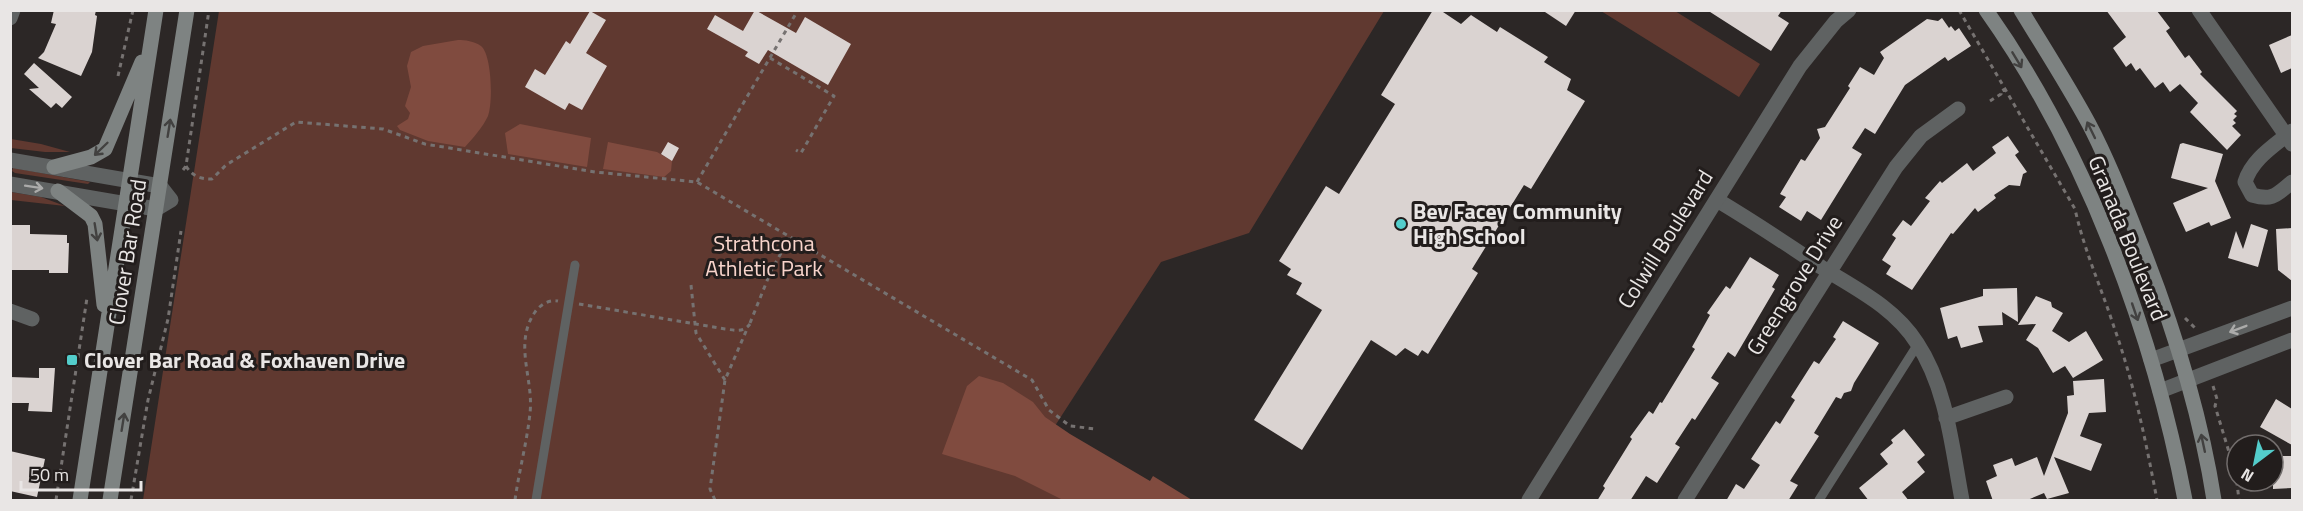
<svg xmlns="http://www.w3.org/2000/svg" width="2303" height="511" font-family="'Titillium Web',sans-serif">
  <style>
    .green { fill: #603930 }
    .forest { fill: #804b3f }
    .building { fill: #dad3d1 }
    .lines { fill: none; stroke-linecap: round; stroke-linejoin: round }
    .path { stroke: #767271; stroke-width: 3; stroke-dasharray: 4.5 4.5; stroke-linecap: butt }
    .service { stroke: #5f6262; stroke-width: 9 }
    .minor { stroke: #5f6262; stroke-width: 15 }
    .tertiary { stroke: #5f6262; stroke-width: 15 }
    .secondary { stroke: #7e8382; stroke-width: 15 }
    .oneway { stroke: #424140 }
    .oneway2 { stroke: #ababaa }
    .poi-dot { fill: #53cdcb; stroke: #221d1c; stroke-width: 2 }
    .labels { text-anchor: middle; stroke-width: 6; stroke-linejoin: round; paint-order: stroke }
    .poi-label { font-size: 22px; font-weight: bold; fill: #e9e6e5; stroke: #221d1c; text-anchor: start }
    .street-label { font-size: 22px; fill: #e9e6e5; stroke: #221d1c }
    .park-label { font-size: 22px; fill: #f8d4cb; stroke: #221d1c }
  </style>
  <rect width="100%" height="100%" fill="#2c2726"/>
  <path class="green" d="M219,11H1384L1249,233L1161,262L1051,432L1158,500H143Z
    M1601,11H1675L1760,64L1739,97Z
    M11,139L41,144L70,152H45L11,148Z
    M13,168H14L90,182L88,184L15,173L12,171Z
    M11,192L41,197L65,206L11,200Z"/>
  <path class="forest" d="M458,40C465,40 474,41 481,46C492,55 493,103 488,116C483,127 473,138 465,147L428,141L400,130L397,126L408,119L410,113L405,106L411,87L407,66L411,52L423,46Z
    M520,124L591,138L587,167L508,154L505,133Z
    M608,142L657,152L672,161L671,171L664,177L603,169Z
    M979,376L1003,383L1033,402L1045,417L1070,434L1150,481L1153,476L1192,500H1063L1015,476L942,454L967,386Z"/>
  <path class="building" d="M54,10H96L95,15L97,16L92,52L81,76L38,58L44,52L56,24L51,23Z
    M755,10L796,33L805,17L851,44L828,85L768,50L759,64L745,56L748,52L707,29L715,15L743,31Z
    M1433,10H1440L1461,24L1471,15L1497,32L1500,27L1548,57L1544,62L1571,79L1567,90L1585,101L1531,189L1524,185L1472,269L1478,273L1428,354L1422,350L1418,356L1405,348L1396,356L1371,340L1302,450L1254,420L1322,310L1296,294L1302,283L1287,275L1291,269L1279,261L1326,186L1339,194L1395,104L1381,95Z
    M1542,10H1576L1566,26Z
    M1707,10H1782L1778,16L1789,23L1771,51Z
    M2106,10L2157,11L2170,28L2166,31L2185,58L2189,55L2202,72L2200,74L2237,111L2234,114L2237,116L2233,120L2236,123L2232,126L2241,135L2227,150L2190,112L2198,103L2180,84L2170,92L2163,82L2155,88L2140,68L2136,71L2131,63L2126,67L2113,48L2126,37Z
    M590,11L606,20L586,53L607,66L582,110L569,103L565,110L525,87L535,69L545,75L566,41L570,44Z
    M1942,18L1949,28L1951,26L1955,31L1959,28L1971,46L1948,61L1945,57L1905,85L1875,134L1865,128L1852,148L1862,154L1821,220L1807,211L1801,221L1779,207L1786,197L1780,194L1801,159L1805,161L1820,138L1817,129L1825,127L1850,88L1848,86L1860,67L1874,75L1884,58L1880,52L1927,19L1938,21Z
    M2292,35V68L2281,73L2269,45Z
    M34,63L72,97L62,108L56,103L51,108L29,89L39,88L24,74Z
    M2008,136L2019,152L2015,155L2027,172L2023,174L2020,186L2009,185L1994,195L1996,198L1978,212L1975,208L1953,234L1951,233L1912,290L1886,274L1891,266L1882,260L1896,238L1892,235L1903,220L1911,226L1930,201L1925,198L1940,181L1942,183L1967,163L1973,171L1996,153L1992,147Z
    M668,142L679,148L672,161L661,154Z
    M2183,143L2223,154L2215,181L2231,218L2211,226L2209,222L2186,232L2173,203L2208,188L2171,178L2180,144Z
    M2251,224L2268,230L2258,267L2228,258L2236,231L2243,249Z
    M10,225H30V234L67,235V243H69L68,273H49V270H11Z
    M2292,228V281L2278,270L2276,229Z
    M1750,257L1779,275L1772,287L1775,289L1735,357L1728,352L1711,378L1719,383L1695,420L1692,418L1675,444L1680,447L1657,483L1646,476L1630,501H1597L1605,488L1603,486L1632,439L1630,437L1649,411L1653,414L1660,402L1662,403L1695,349L1692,347L1710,315L1707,313L1726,286L1730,289Z
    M2017,288L2018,322L2002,312L2003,325L1978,326L1983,342L1961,348L1957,336L1948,339L1940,308L1983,296V289Z
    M2036,296L2051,302L2052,307L2063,313L2052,331L2069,342L2086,331L2103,360L2073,378L2065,366L2053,373L2038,348L2026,340L2036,324L2018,325Z
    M1843,321L1879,343L1854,383L1851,391L1844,393L1841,399L1836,397L1814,433L1819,436L1790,481L1798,485L1788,501H1726L1736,484L1744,489L1760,465L1751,459L1776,421L1780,424L1795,400L1791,397L1814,361L1819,364L1836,339L1833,337Z
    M39,368H55L52,412L28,411L29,403H10V377L39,378Z
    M2104,379L2106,412L2089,413L2080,436L2102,444L2091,471L2054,457L2069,493L2047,499L2044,493L2025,501H1993L1986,481L1997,476L1993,465L2012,458L2015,466L2037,457L2044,476L2068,413L2067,396L2074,395L2073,381Z
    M2276,399L2292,409V445L2260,427Z
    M1904,429L1925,455L1917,462L1925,472L1902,492L1909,501H1869L1859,488L1888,464L1880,454L1893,443L1891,440Z
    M10,451L45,459L37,497L10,491Z
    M2273,456H2292V488L2273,489Z"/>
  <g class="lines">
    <path class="path" d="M1959,10L2075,209C2084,250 2101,287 2114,327C2134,383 2146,442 2157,500
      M770,58L834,96L801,153L796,150
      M118,76L133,10
      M1990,101L2001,94L2000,92L2005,89
      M186,166C192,176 200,179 212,179L226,165L296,122L383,129L425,144L595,172L697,182L1032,380L1049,410L1070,426L1096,429
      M183,170L186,166L209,10
      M697,182L798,10
      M691,285L696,333L725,380
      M579,304L725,329C735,330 743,333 750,324
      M2185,318L2195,328
      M750,323L771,271L790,237
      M2213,386L2217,399L2215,406L2236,475L2239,500
      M56,500L87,298
      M131,500L148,400L168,319L181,231
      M515,500C519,471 527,442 530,413C534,379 513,344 535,312C540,305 549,299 558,301
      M715,500L710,489L725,380L747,329"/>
    <path class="service" d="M536,500L575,265
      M1819,500L1918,344"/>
    <path class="minor" d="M2199,10L2292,144
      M10,18L13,10
      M2292,131C2274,146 2252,159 2245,182L2252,195C2273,201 2276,195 2292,182
      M1717,200C1752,221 1787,244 1821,267C1856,289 1894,307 1917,343C1947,388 1952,448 1962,500
      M10,311L32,319
      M1946,418L2006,397
      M1685,500L1896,167L1921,136L1958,109"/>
    <path class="tertiary" d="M10,160L160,186L171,200L156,209L10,184
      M2151,360L2292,308
      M2160,391L2292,340
      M1529,500L1800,66L1836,21L1849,10"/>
    <path class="secondary" d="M1986,10C2086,151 2153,332 2185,500
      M2021,10C2044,48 2068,85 2089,124C2108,160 2123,199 2138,237C2172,322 2200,410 2214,500
      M54,167L91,157L105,149L142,62
      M58,191L91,216L95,224L104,305
      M80,500L156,10
      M110,500L187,10"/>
  </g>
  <defs><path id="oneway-shaft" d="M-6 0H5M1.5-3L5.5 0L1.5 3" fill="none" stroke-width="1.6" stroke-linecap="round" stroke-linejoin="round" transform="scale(1.5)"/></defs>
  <g class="oneway">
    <use href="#oneway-shaft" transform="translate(2017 60) rotate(59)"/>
    <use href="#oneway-shaft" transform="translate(169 128) rotate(-81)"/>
    <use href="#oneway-shaft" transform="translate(2091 130) rotate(-116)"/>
    <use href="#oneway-shaft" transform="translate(101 149) rotate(136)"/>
    <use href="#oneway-shaft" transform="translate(96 232) rotate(81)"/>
    <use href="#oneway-shaft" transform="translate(2135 312) rotate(71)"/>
    <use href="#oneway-shaft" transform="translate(123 422) rotate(-81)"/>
    <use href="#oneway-shaft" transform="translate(2203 443) rotate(-102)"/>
  </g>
  <g class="oneway2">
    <use href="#oneway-shaft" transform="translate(34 187) rotate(9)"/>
    <use href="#oneway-shaft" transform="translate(2238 329) rotate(159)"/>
  </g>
  <g class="poi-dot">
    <circle cx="1401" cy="224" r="6"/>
    <rect x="66" y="354" width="12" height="12" rx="3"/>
  </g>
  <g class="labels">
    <g class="poi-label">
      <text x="1413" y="219">Bev Facey Community<tspan x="1413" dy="25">High School</tspan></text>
      <text x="84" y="368">Clover Bar Road &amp; Foxhaven Drive</text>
    </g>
    <g class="street-label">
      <text transform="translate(2128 238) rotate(68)" y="8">Granada Boulevard</text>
      <text transform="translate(1665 239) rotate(-58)" y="8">Colwill Boulevard</text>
      <text transform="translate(127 252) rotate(-81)" y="8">Clover Bar Road</text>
      <text transform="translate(1794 285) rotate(-58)" y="8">Greengrove Drive</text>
    </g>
    <g class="park-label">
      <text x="764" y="251">Strathcona<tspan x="764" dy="25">Athletic Park</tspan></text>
    </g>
  </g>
  <rect width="2303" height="511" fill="none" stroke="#e9e6e5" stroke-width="24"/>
  <g transform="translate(2255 463) rotate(212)"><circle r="28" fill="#221d1c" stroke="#726d6c" stroke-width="1.5"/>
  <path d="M0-4.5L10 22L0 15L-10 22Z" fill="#53cdcb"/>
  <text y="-9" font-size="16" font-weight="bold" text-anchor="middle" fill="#e9e6e5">N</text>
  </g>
  <path d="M21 481v9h120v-9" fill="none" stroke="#e9e6e5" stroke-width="3"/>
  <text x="30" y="481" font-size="18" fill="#e9e6e5" stroke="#221d1c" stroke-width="4.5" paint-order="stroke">50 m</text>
</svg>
